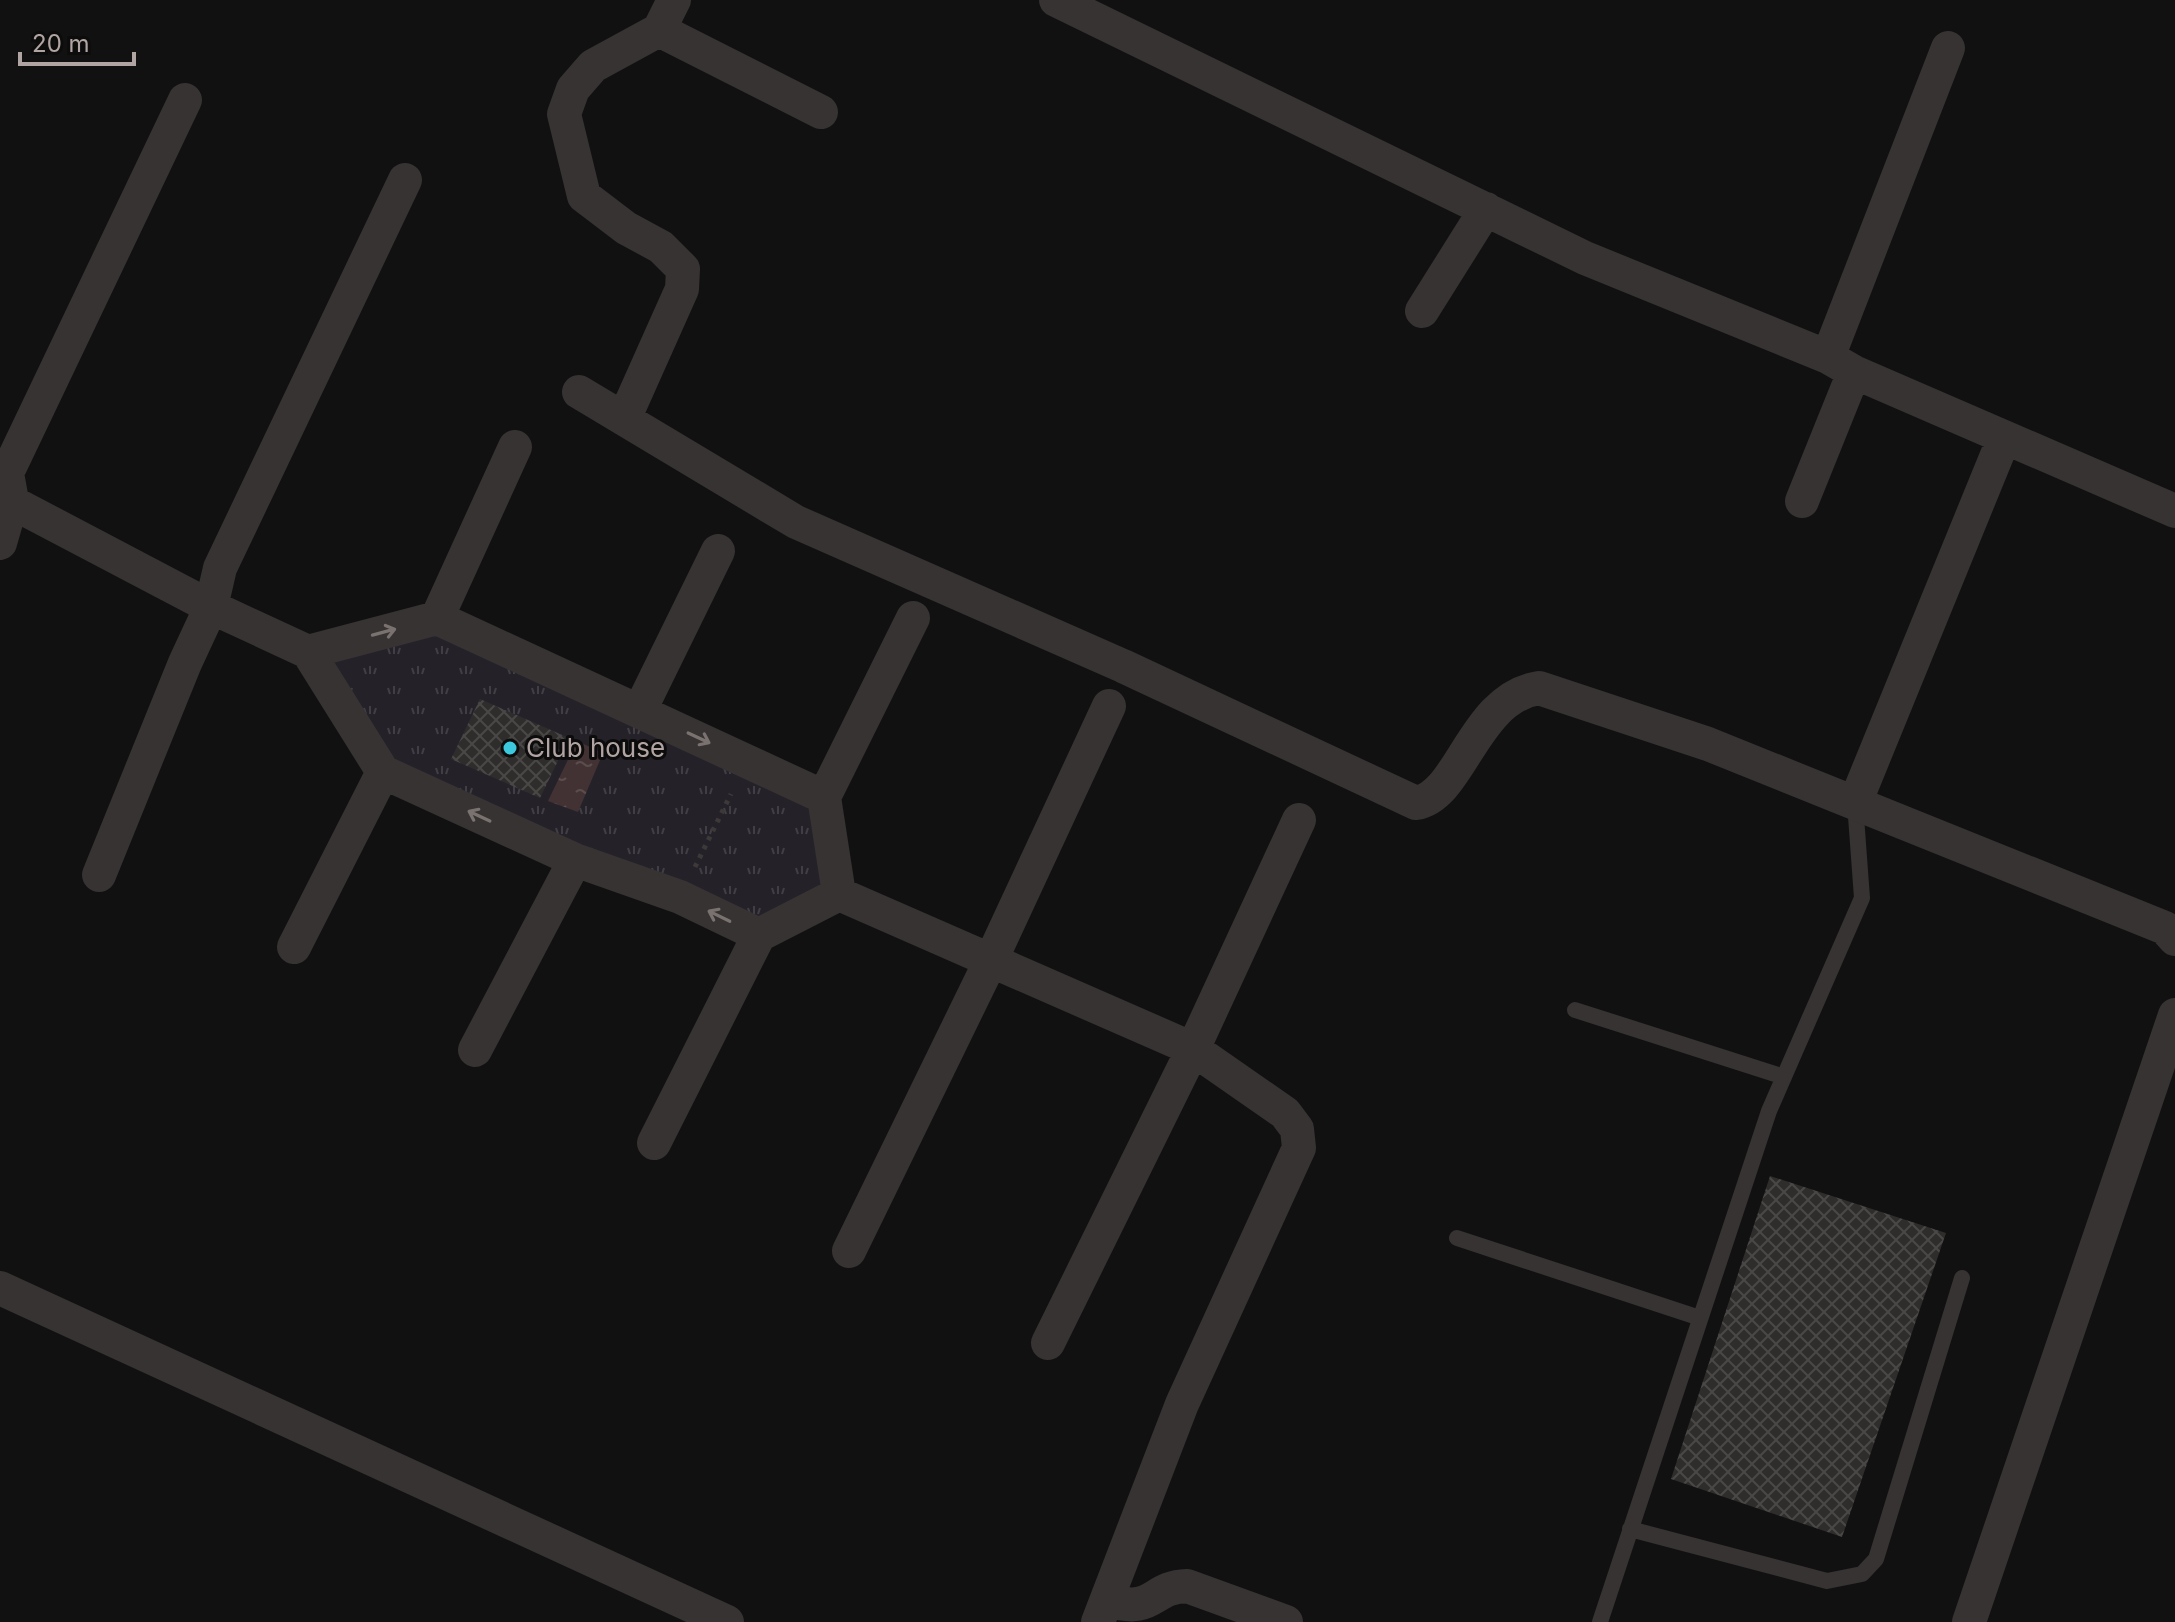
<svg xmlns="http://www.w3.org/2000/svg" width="2175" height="1622" font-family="Inter,sans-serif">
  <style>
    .park { fill: url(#park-tufts) }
    .water { fill: url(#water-ripples) }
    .building { fill: url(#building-cross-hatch) }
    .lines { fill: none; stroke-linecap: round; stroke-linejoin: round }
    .path { stroke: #3d3938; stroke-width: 5; stroke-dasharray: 4 6; stroke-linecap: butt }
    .service { stroke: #363332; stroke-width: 16 }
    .minor { stroke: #363332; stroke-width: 34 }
    .oneway { stroke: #7a7270 }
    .poi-dot { fill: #3dc9dd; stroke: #0d0c0c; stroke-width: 3 }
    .labels { text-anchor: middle; stroke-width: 6; stroke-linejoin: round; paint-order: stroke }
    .poi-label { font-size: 26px; fill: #b1a5a3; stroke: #0d0c0c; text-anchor: start }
  </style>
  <defs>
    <pattern id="park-tufts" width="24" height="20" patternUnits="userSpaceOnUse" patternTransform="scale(2)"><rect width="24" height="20" fill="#252129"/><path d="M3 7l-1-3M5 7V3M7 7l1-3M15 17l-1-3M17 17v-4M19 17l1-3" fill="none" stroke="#423e45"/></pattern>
    <pattern id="water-ripples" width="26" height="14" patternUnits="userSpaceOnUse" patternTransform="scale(2)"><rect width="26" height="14" fill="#423234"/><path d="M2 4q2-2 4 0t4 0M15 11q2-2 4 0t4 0" fill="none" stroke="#5b4d4e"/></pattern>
    <pattern id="building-cross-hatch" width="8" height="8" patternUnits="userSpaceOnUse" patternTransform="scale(2)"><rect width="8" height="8" fill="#2e2d2c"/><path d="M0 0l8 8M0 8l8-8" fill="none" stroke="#4a4847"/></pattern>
  </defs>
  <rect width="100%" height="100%" fill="#121111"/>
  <path class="park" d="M437,618L824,797L839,894L759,935L383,772L308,652Z"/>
  <path class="water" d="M577,741L603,753L578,812L548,801Z"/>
  <path class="building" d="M480,699L569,738L540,798L451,759Z
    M1770,1176L1946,1233L1842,1537L1671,1479Z"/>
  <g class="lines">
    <path class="path" d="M695,867L731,794"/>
    <path class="service" d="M1575,1010L1784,1077
      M1457,1238L1700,1318
      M1630,1529L1827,1581L1862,1574L1876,1559L1962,1278
      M1600,1622L1769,1111L1862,898L1855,803"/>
    <path class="minor" d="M1056,0L1585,258L1828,357L1854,372L2175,511
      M659,30L821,112
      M1422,311L1486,209
      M1828,357L1948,48
      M579,392L796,522L1123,666L1416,803C1461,796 1473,698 1539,688L1708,744L2165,928L2175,939
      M624,419L682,289L683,269L661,247L626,228L584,196L564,114L573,89L593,66L659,30L674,0
      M0,496L211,607L308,652L383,772L575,860L680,897L759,935L839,894
      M1802,501L1854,372
      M0,543L12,501L7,473L185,100
      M437,618L515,447
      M308,652L437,618L824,797L839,894
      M640,710L718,551
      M824,797L913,618
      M1855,803L2004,438
      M99,875L185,663L211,607L220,568L405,180
      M839,894L1193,1049L1285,1113L1297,1129L1299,1148L1182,1404L1098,1622
      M294,947L383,772
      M475,1050L575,860
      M654,1143L759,935
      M849,1251L991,960L1109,706
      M0,1288L727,1622
      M1048,1343L1193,1049L1299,820
      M1108,1600C1155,1615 1150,1587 1187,1586L1286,1622
      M1969,1622L2175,1015"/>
  </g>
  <defs><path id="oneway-shaft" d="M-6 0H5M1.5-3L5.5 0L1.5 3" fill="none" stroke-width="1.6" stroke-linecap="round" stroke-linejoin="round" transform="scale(2)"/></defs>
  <g class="oneway">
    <use href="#oneway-shaft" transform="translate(384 632) rotate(-15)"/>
    <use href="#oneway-shaft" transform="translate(699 738) rotate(25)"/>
    <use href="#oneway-shaft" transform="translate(479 816) rotate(-155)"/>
    <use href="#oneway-shaft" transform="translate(719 916) rotate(-154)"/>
  </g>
  <circle class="poi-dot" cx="510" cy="748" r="8"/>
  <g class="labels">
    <g class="poi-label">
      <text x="526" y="757">Club house</text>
    </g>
  </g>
  <path d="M20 52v12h114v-12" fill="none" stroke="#b1a5a3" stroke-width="4"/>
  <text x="32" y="52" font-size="24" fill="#b1a5a3" stroke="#0d0c0c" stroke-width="6" paint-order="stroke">20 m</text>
</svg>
